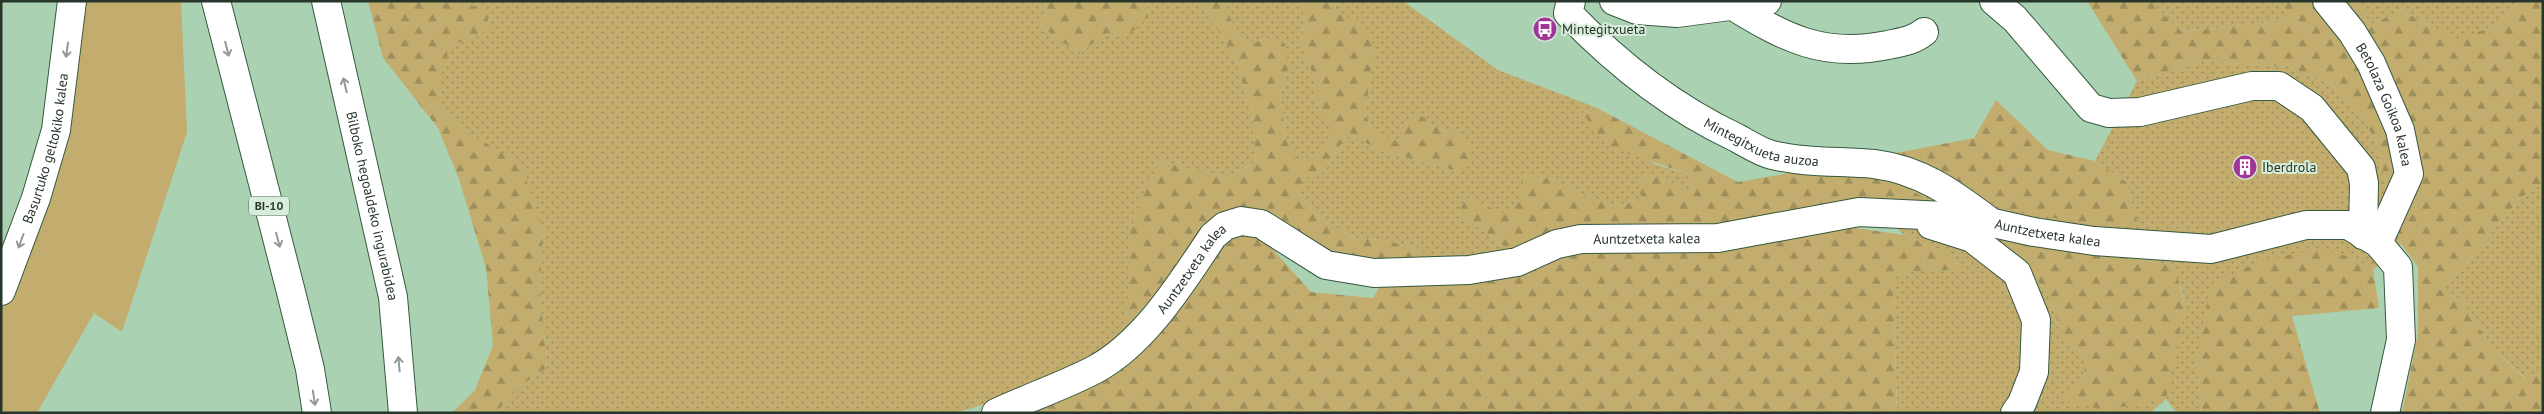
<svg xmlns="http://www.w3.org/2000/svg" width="2544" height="414" font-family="'PT Sans',sans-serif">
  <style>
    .grass { fill: url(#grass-dots); fill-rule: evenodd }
    .forest { fill: url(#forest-firs) }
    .park { fill: #c2ad6e }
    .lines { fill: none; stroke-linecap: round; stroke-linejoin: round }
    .street-casing { stroke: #35593e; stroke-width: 30 }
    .highway-casing { stroke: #35593e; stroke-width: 30 }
    .street { stroke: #fff; stroke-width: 28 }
    .highway { stroke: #fff; stroke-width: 28 }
    .oneway { stroke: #929a94 }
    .labels { text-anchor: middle; stroke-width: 4; stroke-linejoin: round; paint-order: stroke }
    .shield { fill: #d8ecdc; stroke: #5b6d5f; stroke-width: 1 }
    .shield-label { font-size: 12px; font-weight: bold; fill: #26362a }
    .poi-label { font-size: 14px; fill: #26362a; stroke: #d8ecdc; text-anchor: start }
    .street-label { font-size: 14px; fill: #26362a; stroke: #d8ecdc }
  </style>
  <defs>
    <pattern id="grass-dots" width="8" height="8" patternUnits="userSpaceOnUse" patternTransform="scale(1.25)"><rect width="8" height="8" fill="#c2ad6e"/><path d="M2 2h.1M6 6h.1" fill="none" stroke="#9d8e5b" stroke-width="1.8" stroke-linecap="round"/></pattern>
    <pattern id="forest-firs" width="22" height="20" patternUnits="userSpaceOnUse" patternTransform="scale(1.25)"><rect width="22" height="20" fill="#c2ad6e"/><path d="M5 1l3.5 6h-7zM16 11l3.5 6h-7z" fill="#9d8e5b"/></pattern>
  </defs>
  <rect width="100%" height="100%" fill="#aad2b2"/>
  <path class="grass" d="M452,1H1046L1041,26L1079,54L1107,33L1149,15L1146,1H1199L1235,57L1252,114L1256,161L1228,177L1160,162L1128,237V304L1123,330L1099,355L989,403L955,413H496L516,389L547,368L540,292L543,230L474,136L443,112L439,82L459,4Z
    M1223,1H1301L1304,14L1301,43L1313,75L1318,106L1333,128L1322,152L1298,162L1286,139L1280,95L1289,66L1267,38L1253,43L1239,38Z
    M1333,1H1403L1498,70L1595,107L1582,113L1654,164L1688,174L1692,191L1660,178L1639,177L1641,198L1618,207L1581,194L1553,179L1521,176V199L1508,216L1467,198L1457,214L1483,230L1512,252L1470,258L1430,259L1416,247L1380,240L1354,238L1317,216L1297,191L1305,178L1325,171L1336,150L1350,134L1381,151L1461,172L1464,135L1441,130L1417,114L1399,141L1373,133L1365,114L1373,59L1371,32L1338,13Z
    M2149,1H2284L2288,20L2182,32Z
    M2355,1H2519L2498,25L2458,40L2402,11L2371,24Z
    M2201,61L2288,67L2331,84L2365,119L2378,150L2401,244L2373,270L2354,258L2196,360L2202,413H2177L2166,399L2150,413H1897L1893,276L1913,271L1960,270L1954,255L1904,235L1872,205L1927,199L1891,178L1801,171L1896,153L1933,164L1961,184L2139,227L2126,182L2095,161L2137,81ZM2006,236L2165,264C2192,290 2184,314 2176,346L2057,401L2081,382L2087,359L2064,338L2047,293L2027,268Z
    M2543,183V372L2525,378L2491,347L2463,301L2437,288L2459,273L2520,198Z"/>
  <path class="forest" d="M368,1H452L487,9L489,30L450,46L439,82L443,112L474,136L521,164L543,230L540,292L547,368L516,389L496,413H452L475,390L493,345L486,268L459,179L438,128L383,58Z
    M1046,1H1146L1149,15L1130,34L1107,33L1079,54L1041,26Z
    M1199,1H1223L1239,38L1253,43L1267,38L1285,44L1289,66L1280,95L1286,139L1298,162L1322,152L1332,128L1318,106L1313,75L1301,43L1304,14L1301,1H1333L1338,13L1371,31L1373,59L1365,114L1373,133L1399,141L1403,127L1417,113L1441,130L1464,135L1474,160L1461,172L1381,151L1350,134L1336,150L1325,171L1305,178L1297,191L1317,216L1354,238L1380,240L1416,247L1430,259L1379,263L1332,253L1301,238L1269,214L1238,207L1210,221L1160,290L1123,330L1128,304V237L1142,198L1160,162L1228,177L1256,161L1252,114L1235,57Z
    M2087,1H2149L2182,32L2287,20L2284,1H2355L2371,24L2402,11L2458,39L2498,25L2519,1H2543V183L2520,198L2459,273L2437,288L2463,301L2491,347L2524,378L2543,372V413H2402L2418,333V267L2401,244L2378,150L2365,119L2331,84L2288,67L2201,61L2137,81Z
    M1996,100L2048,150L2095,161L2126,182L2139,227L2084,224L2001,207L1961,184L1933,164L1896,153L1974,138Z
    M1595,107L1738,182L1801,171L1891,178L1928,200L1872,205H1815L1756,219L1512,252L1483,230L1457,214L1467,198L1508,215L1521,199V176L1553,179L1581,194L1618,207L1641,198L1638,177L1660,178L1692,191L1688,174L1609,147L1582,113Z
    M1842,226L1904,235L1954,255L1960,270L1913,271L1893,276L1897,413H1017L1094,382L1226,240L1246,234L1268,244L1311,292L1373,298L1381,284L1556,258L1587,249Z
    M1980,233L2165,264L2177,275L2185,308L2166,399L2105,410L2056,400L2081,382L2087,359L2064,338L2047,293L2027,268Z
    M2320,249L2354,258L2373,270L2379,308L2292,316L2320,413H2202L2196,360L2211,284L2260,261Z"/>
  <path class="park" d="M79,1H181L187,132L122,332L94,313L37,413H1V305L49,184Z"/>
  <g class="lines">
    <defs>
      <g id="street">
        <path id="s1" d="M1571,1L1568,13C1617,64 1673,108 1737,138C1748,144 1760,152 1772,155C1805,163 1840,161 1874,164C1921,170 1952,193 1988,220"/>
        <path d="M1614,1L1637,10L1677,13L1767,1"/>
        <path d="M1994,1L2015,19L2091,108L2109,113L2140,112L2252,86H2279L2312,108L2361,168L2364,183L2363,235"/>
        <path id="s2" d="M2327,1L2352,32L2371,63L2400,130L2409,174L2378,243"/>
        <path d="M1733,6C1787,39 1824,58 1888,45C1901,42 1913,41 1924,32"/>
        <path d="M1931,225L1972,238L2017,273L2036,320L2034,372L2022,403L2015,413"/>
        <path id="s3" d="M1,291L36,198L56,130L72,1"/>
        <path id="s4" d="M996,413C1028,398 1063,386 1094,370C1145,343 1182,282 1213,236L1225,226L1241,221L1261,224L1326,265L1374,273L1469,270L1517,262L1557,244L1581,239L1718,238L1859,212L1966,217L2034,232L2094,241L2211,249L2306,225H2348L2378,243L2398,267L2401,340L2385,413"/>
      </g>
      <g id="highway">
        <path d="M216,1L291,292L310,369L317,413"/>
        <path id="s5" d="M326,1L393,297L403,413"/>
      </g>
    </defs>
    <use href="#street" class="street-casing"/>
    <use href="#highway" class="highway-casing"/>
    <use href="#street" class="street"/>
    <use href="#highway" class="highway"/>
  </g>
  <defs><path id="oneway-shaft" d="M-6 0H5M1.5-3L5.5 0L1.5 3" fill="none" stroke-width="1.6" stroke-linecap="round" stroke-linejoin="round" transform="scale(1.25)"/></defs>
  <g class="oneway">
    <use href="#oneway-shaft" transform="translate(227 49) rotate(76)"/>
    <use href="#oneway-shaft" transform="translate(67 50) rotate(98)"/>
    <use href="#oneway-shaft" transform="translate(345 85) rotate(-103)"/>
    <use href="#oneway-shaft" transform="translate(278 240) rotate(75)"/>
    <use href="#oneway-shaft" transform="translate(21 241) rotate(110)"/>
    <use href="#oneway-shaft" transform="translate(399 364) rotate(-95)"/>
    <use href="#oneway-shaft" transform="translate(314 398) rotate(81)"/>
  </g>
  <defs>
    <symbol id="bus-disc" viewBox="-11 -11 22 22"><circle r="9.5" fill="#a03596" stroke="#d8ecdc"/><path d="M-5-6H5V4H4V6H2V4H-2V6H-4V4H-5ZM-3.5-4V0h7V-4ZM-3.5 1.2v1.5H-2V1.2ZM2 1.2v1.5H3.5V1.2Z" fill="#fff"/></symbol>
    <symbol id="building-disc" viewBox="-11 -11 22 22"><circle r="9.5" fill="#a03596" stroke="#d8ecdc"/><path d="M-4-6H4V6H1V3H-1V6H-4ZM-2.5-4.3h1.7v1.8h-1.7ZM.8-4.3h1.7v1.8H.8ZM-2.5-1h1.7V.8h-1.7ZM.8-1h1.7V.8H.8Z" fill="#fff"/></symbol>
  </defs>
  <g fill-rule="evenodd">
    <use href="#bus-disc" x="1531" y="15" width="28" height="28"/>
    <use href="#building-disc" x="2231" y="153" width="28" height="28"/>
  </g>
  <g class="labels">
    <rect class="shield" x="249" y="196.5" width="40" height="19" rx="4"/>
    <g class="shield-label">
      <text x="269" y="210">BI-10</text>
    </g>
    <g class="poi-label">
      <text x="1562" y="34">Mintegitxueta</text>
      <text x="2262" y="172">Iberdrola</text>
    </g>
    <g class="street-label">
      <text dy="5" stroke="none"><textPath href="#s2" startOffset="120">Betolaza Goikoa kalea</textPath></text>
      <text dy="5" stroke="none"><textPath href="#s1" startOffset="249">Mintegitxueta auzoa</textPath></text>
      <text dy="5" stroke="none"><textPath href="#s3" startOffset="150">Basurtuko geltokiko kalea</textPath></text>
      <text dy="5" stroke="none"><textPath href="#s5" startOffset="210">Bilboko hegoaldeko ingurabidea</textPath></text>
      <text dy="5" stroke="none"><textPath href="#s4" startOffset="1149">Auntzetxeta kalea</textPath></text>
      <text dy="5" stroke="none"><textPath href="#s4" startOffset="744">Auntzetxeta kalea</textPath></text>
      <text dy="5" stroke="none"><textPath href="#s4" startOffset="249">Auntzetxeta kalea</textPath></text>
    </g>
  </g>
  <rect width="2544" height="414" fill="none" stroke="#26362a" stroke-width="5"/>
</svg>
